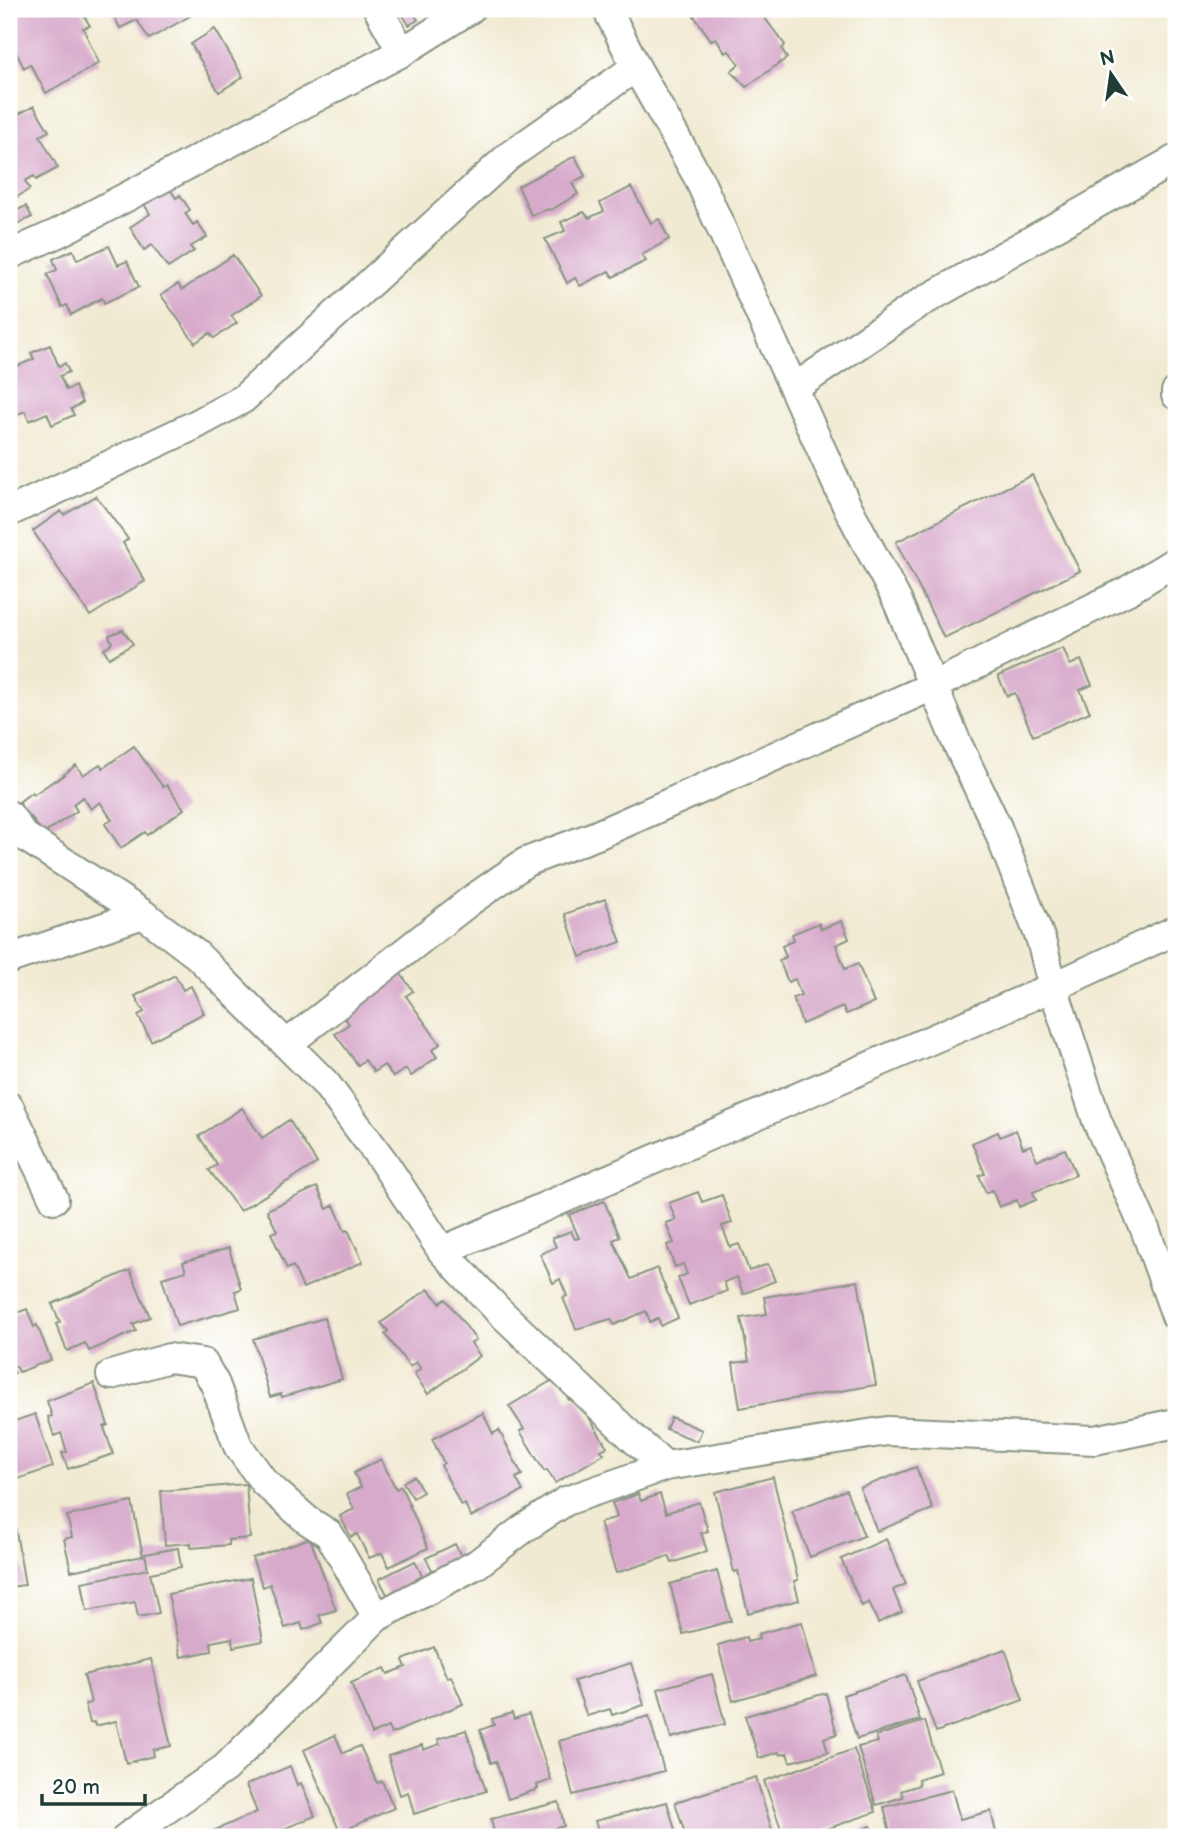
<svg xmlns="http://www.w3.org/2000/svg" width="1185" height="1846" font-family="'Balsamiq Sans',sans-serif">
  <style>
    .building { fill: #d7a9ca }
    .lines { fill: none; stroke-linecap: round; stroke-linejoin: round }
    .minor-casing { stroke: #889483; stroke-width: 32 }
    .minor { stroke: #fff; stroke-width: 28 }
  </style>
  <rect width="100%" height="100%" fill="#fff"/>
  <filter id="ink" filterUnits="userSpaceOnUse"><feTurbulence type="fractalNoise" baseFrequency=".0143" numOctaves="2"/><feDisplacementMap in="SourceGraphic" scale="14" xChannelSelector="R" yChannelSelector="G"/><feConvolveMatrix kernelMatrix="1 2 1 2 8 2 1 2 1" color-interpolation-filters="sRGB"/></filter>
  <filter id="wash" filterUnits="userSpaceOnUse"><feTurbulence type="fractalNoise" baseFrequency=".00686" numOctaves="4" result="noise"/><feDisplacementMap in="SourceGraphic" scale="28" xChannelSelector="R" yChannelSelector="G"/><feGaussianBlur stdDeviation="1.57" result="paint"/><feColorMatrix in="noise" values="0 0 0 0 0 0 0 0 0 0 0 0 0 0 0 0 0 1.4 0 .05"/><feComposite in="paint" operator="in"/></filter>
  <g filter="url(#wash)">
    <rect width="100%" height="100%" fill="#f1ead2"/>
    <g id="blocks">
      <path class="building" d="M11,9H80L90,26L83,28L99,63L46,93L30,64L24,68L9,38V34L13,31L9,21Z
        M110,9H185L190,16L149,39L137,20L120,28Z
        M399,9H411L418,20L409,25Z
        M704,9H758L785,45L782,49L787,58L746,87L731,71L739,64L729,51L725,53L716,38L711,40L694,16Z
        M215,29L243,77L219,92L191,44Z
        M9,97L19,114L34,106L49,131L40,136L58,168L36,180L34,176L25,181L30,189L9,202Z
        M575,156L585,176L572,183L578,194L551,210L549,209L531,215L518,186Z
        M167,185L176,198L180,195L190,210L185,213L193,225L197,222L207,237L190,247L194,251L168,268L152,245L144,250L130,227L150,214L144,204Z
        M631,187L651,223L659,219L669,239L642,255L646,261L613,277L609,271L580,286L575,278L567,283L545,239L565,231L561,222L584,212L589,218L604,211L600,203Z
        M26,206L32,217L9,228V214Z
        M109,246L118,265L127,261L139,287L104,303L102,298L71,315L67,305L62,307L47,274L57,270L53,259L73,250L77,260Z
        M233,255L261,296L231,316L237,323L214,338L210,333L195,343L161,295L178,284L182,290Z
        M50,345L59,367L65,363L69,372L60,376L66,390L75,386L82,403L71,409L74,415L52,425L47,413L29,421L25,411L12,417L9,410V365L11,364L13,368L34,359L31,353Z
        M1032,475L1080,571L944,638L896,542Z
        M96,496L128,539L123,543L145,581L90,616L33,531L61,511L64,515Z
        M123,630L133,644L109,658L104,649L112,643L109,635Z
        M1063,648L1070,665L1081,660L1092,685L1080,690L1090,712L1033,736L1015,693L1007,696L998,676Z
        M134,746L163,787L167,785L184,809L147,835L145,832L121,848L105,824L112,820L100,802L91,809L83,797L73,804L77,811L43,834L31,817L24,822L14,810L21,805L19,802L32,792L33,795L55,780L56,781L76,765L83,775L100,764L103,768Z
        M605,899L621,942L580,957L565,914Z
        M842,921L849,939L836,945L845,969L858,964L874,1003L846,1014L843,1007L802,1024L793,998L801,995L795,979L788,982L779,960L786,957L782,946L794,940L792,934L819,923L821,929Z
        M396,967L413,991L406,996L440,1044L432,1050L437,1057L411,1076L406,1069L393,1077L384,1065L374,1072L365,1060L358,1065L335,1034L349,1024L340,1012Z
        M175,975L183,990L191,986L204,1013L151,1041L138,1015L144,1012L135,996Z
        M242,1108L262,1138L289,1120L317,1163L240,1211L209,1170L217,1165L199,1136Z
        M1016,1130L1023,1148L1031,1145L1037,1160L1065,1149L1076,1175L1033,1192L1036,1200L1019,1207L1017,1200L999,1207L992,1190L986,1193L979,1175L985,1174L972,1143L998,1132L1000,1137Z
        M317,1187L327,1209L334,1205L345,1231L348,1230L363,1262L303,1288L293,1266L287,1269L271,1233L277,1231L267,1210Z
        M698,1192L702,1202L722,1195L732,1223L722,1226L730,1247L739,1244L749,1271L768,1264L775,1281L743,1294L737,1277L724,1282L727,1291L689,1305L678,1278L687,1274L683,1264L675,1267L667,1245L674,1243L666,1223L676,1220L669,1203Z
        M604,1201L620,1237L613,1240L631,1279L657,1268L678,1318L661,1326L658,1318L650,1322L646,1311L614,1325L611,1319L576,1329L563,1298L567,1296L560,1279L553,1283L540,1254L556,1247L552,1238L571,1231L575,1239L579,1238L569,1215Z
        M229,1248L241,1289L235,1291L240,1308L177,1326L162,1278L186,1271L183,1262Z
        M130,1270L150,1317L133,1324L136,1331L89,1351L85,1343L67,1351L56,1324L60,1322L52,1304Z
        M858,1281L876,1385L740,1408L733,1363L749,1361L741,1318L767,1314L764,1297Z
        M428,1289L440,1303L446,1299L476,1340L471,1343L480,1356L428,1394L414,1374L421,1369L416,1362L410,1367L385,1334L388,1331L381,1323Z
        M27,1309L34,1327L37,1325L51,1360L19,1372L16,1366L12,1367L15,1373L9,1375V1316Z
        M324,1318L342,1379L282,1397L281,1394L270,1397L253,1339Z
        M556,1378L569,1400L576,1396L607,1447L601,1450L604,1454L555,1483L547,1470L544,1471L520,1431L524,1429L509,1406Z
        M94,1383L108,1425L104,1427L113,1454L68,1469L62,1453L67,1452L61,1433L54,1436L48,1417L52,1416L47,1401Z
        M483,1413L493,1434L499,1430L522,1475L516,1478L523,1491L471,1517L465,1504L461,1506L441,1465L444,1463L432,1439Z
        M35,1414L53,1467L9,1482V1423Z
        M671,1417L702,1430L697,1441L666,1429Z
        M381,1459L396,1489L401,1486L428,1548L389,1567L382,1553L369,1558L357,1534L351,1537L340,1516L354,1509L347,1494L361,1487L354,1473Z
        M916,1467L933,1509L877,1531L860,1488Z
        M414,1476L423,1492L413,1498L403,1482Z
        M773,1477L798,1580L794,1581L799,1600L748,1613L738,1571L734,1572L715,1492Z
        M246,1484L250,1538L228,1540L229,1545L191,1548V1543L165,1545L161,1491Z
        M846,1490L864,1536L810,1557L792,1511Z
        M638,1494L641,1501L660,1494L666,1513L699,1502L708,1531L701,1533L707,1551L672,1563L669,1556L616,1573L600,1523L617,1517L612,1503Z
        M132,1502L143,1556L71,1571L64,1539L72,1537L67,1516Z
        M15,1526L25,1585L9,1587V1527Z
        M310,1538L336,1610L319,1615L322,1623L303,1630L301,1623L285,1628L270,1584L263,1587L252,1558Z
        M886,1539L906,1584L893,1590L902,1612L878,1623L869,1602L862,1606L841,1559Z
        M455,1544L462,1558L433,1572L426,1558Z
        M178,1548L181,1567L150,1573L159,1613L138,1617L135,1602L87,1611L82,1582L148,1569L145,1554Z
        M415,1561L425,1582L390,1600L379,1579Z
        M717,1571L731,1621L683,1634L670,1584Z
        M251,1578L263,1641L233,1647L232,1638L211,1642L212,1651L181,1657L168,1594Z
        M802,1622L816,1676L733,1701L718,1645L746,1637L747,1642L759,1639L758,1634Z
        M434,1647L447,1678L451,1676L463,1704L391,1734L388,1727L372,1734L351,1683L385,1668L388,1674L406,1667L403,1660Z
        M1005,1649L1023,1700L936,1732L917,1681Z
        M151,1659L171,1746L153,1750L154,1756L126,1763L116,1721L95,1726L94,1722L90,1723L85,1704L91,1703L84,1675Z
        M631,1663L644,1705L612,1715L610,1709L587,1716L574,1681Z
        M712,1674L725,1724L671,1738L658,1689Z
        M906,1675L920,1720L857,1739L843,1695Z
        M826,1693L837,1734L824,1738L828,1752L790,1762L787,1753L780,1755L779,1752L759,1758L745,1716Z
        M512,1713L514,1719L529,1714L551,1780L537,1785L538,1789L508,1799L496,1761L491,1763L480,1730L494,1725L492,1719Z
        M649,1716L664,1771L573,1795L559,1741Z
        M925,1721L940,1772L918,1779L919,1785L901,1791L903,1797L876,1805L858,1747L878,1742L876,1736Z
        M466,1730L486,1791L414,1814L408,1792L400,1795L388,1756L422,1745L423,1750L440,1744L438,1739Z
        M335,1735L343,1753L360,1746L377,1783L382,1781L394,1808L340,1832L304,1750Z
        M854,1749L876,1812L803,1837H784L764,1781Z
        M290,1766L297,1785L301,1783L315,1816L267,1836L266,1833L255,1837H207L206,1834L257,1812L246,1785Z
        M756,1777L774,1837H686L675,1802Z
        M952,1790L960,1819L991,1811L997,1837H891L884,1807Z
        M559,1802L564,1826L549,1830L551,1837H495L491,1819Z
        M667,1802L677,1837H600L595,1821Z
        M871,1826L875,1837H840Z"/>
    </g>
  </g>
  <g filter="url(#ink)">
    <use href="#blocks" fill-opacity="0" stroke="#889483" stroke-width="2"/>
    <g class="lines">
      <defs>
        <path id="minor" d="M607,9L636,67L698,177L846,504L897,600L956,741L997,827L1041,940L1053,987L1097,1121L1145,1229L1176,1316
          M402,52L470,9
          M9,255L58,233L402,52L378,9
          M794,388L920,303L1176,159
          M1176,392V395
          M9,512L193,426L243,399L509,156L636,67
          M9,815L24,836L143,914L197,955L326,1084L383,1161L442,1251L497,1309L635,1440L666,1466
          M9,959L143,914
          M287,1044L470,901L526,862L597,835L933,686L1127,591L1176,561
          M9,1107L54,1199
          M442,1251L1053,987L1176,930
          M111,1375L169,1358L203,1363L215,1384L238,1446L264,1482L307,1520L329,1534L377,1617
          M127,1837L225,1768L377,1617L477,1564L523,1529L566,1501L666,1466L887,1431L1095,1440L1176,1423"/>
      </defs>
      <use href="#minor" class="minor-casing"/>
      <use href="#minor" class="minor"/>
    </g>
  </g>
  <rect width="1185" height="1846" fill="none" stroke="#fff" stroke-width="35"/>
  <g transform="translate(1111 74) rotate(347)" stroke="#ffffff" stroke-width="5" paint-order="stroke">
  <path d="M0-5L12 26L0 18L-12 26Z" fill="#1f3d34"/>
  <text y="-10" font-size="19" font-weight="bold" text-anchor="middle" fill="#1f3d34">N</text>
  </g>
  <path d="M42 1794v10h103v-10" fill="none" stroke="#1f3d34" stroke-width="3.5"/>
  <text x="52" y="1794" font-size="21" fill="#1f3d34" stroke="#ffffff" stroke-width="5" paint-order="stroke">20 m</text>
</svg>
